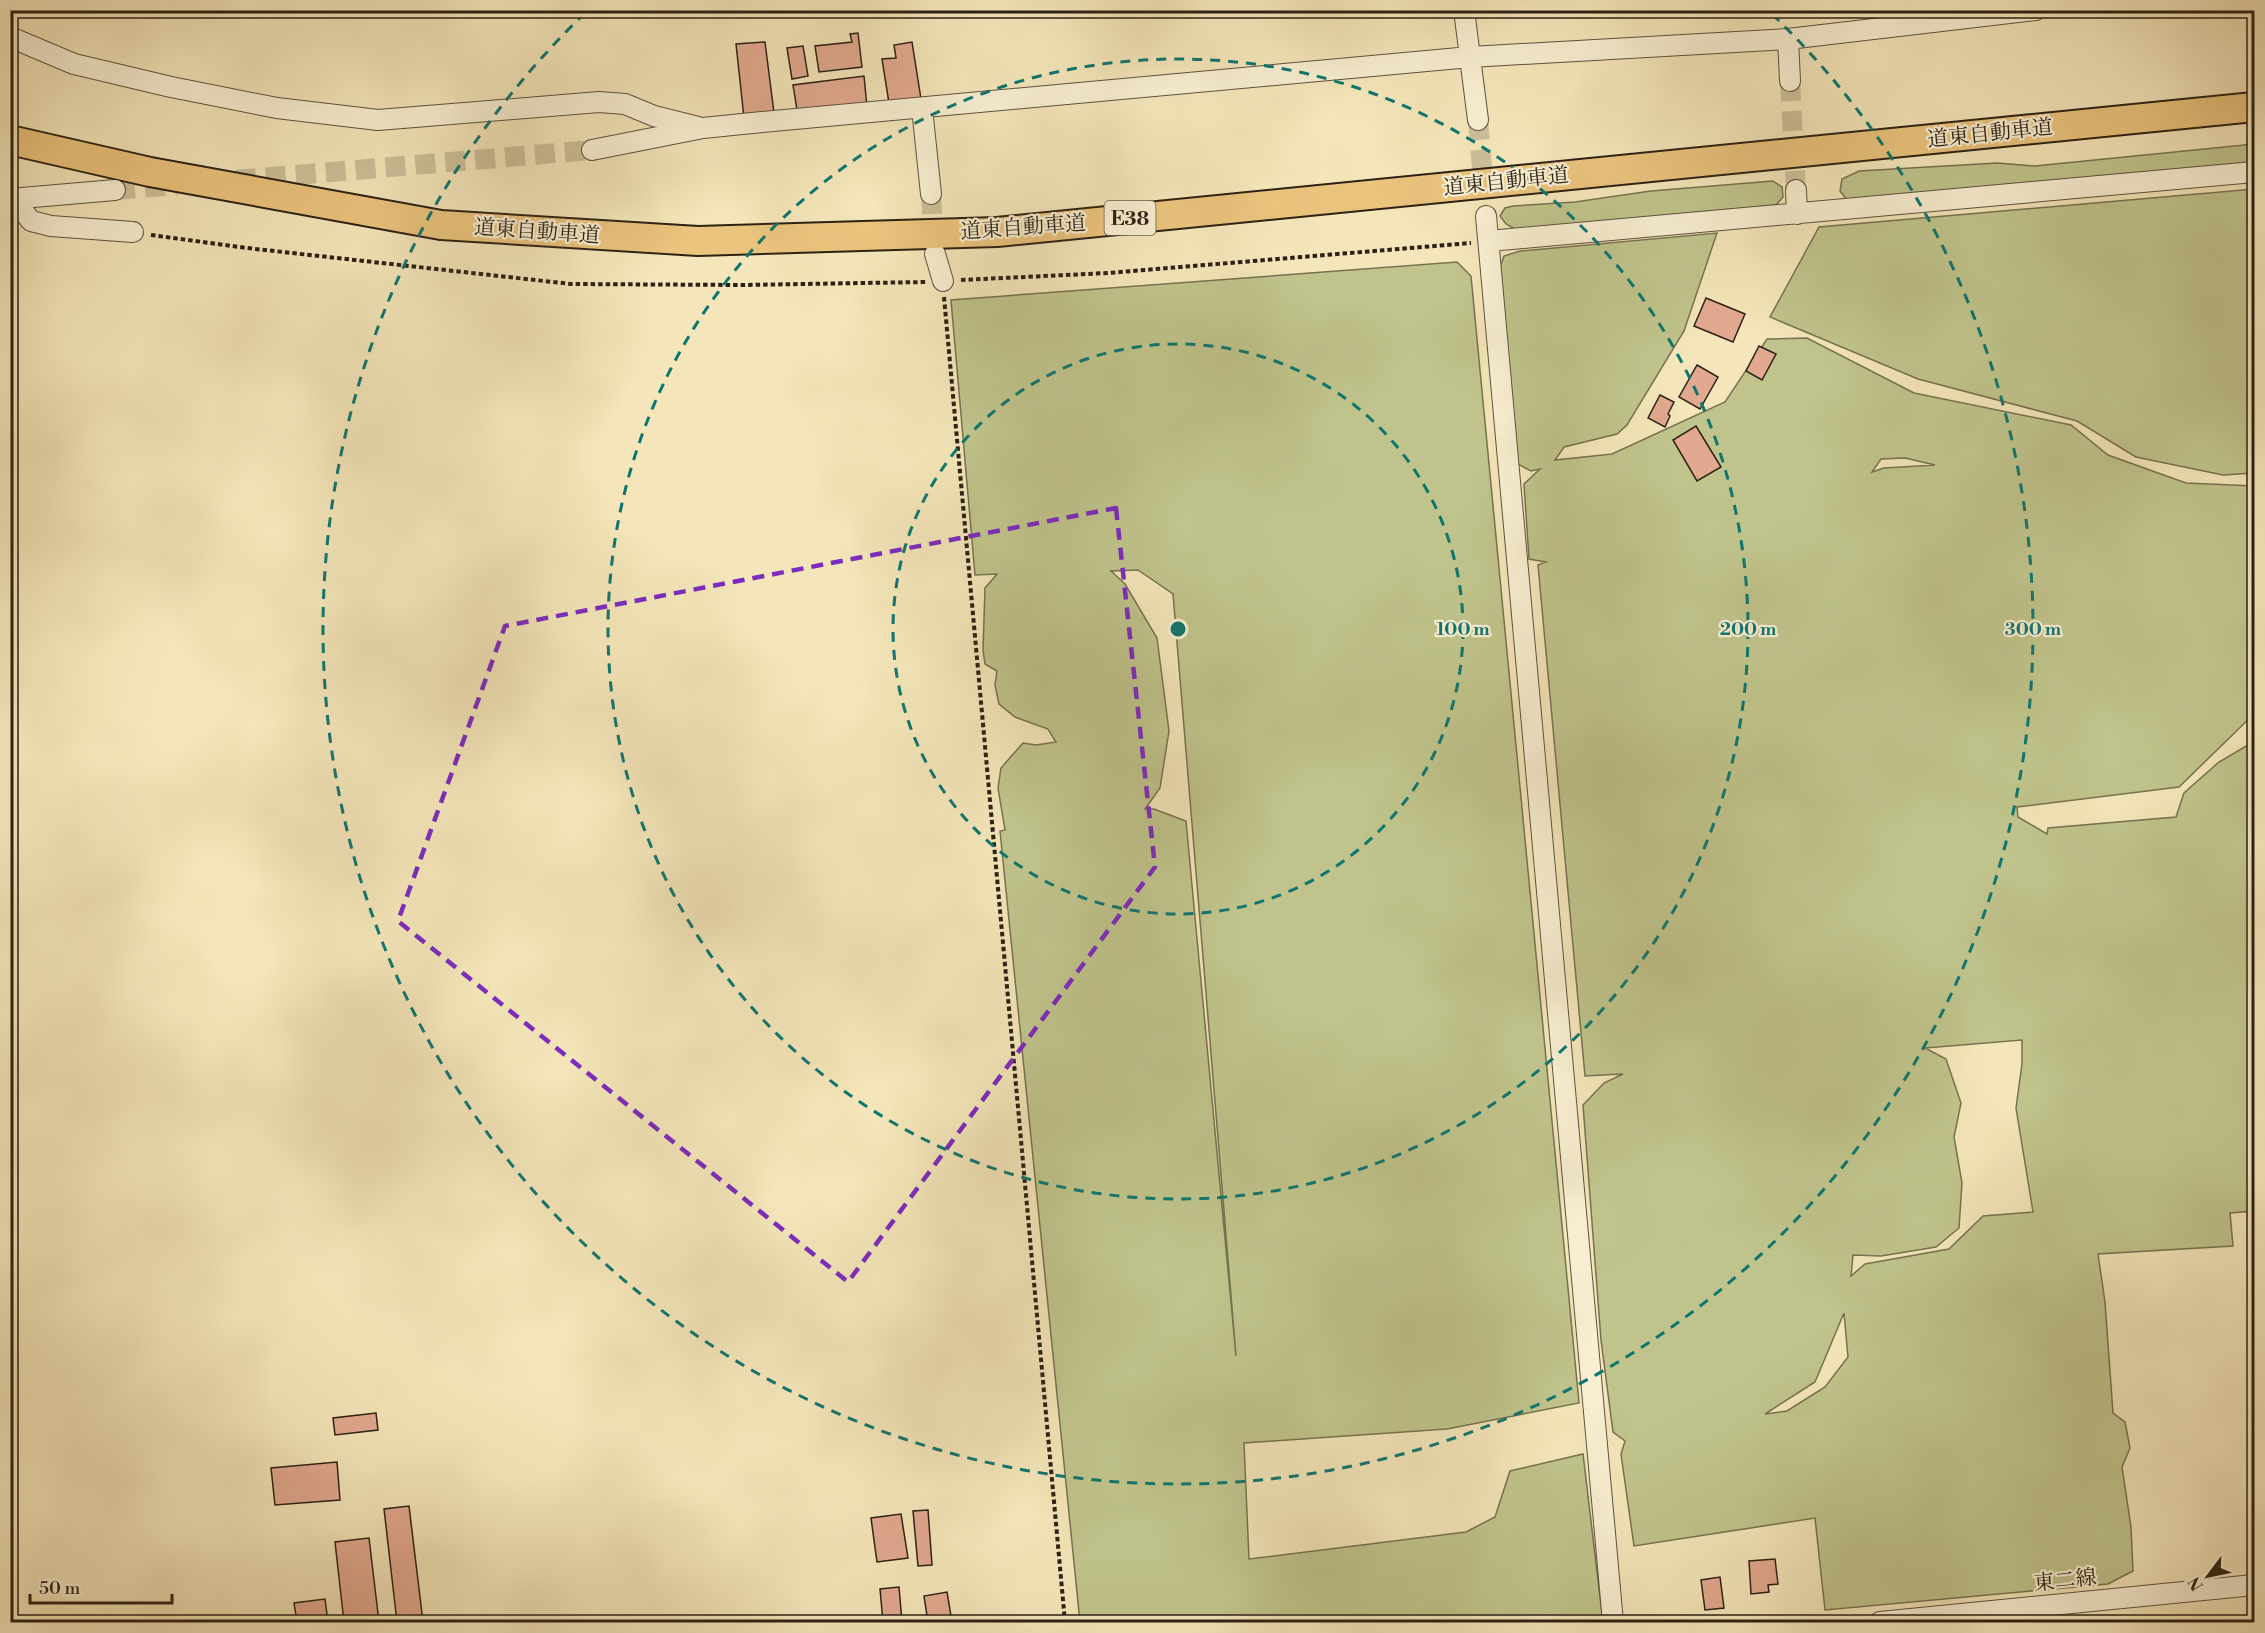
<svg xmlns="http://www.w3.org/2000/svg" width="2265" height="1633" font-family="'Libre Bodoni','Noto Serif JP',serif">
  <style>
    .green { fill: #c0c48c; stroke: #767250; stroke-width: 1.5; fill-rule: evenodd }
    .building { fill: #e2a990; stroke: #2b2114; stroke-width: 1.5 }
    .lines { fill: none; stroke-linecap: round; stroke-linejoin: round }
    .minor-tunnel { stroke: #ccbf99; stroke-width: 20; stroke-dasharray: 20 10; stroke-linecap: butt }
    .minor-casing { stroke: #5d523e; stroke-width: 22 }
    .highway-casing { stroke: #2b2114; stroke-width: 32 }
    .path { stroke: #2b2114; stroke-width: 4; stroke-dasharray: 4.5 3; stroke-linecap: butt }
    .minor { stroke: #f8efd2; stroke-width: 20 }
    .highway { stroke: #eac37d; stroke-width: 28 }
    .marked { fill: none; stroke: #7b2cbf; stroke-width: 4.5; stroke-dasharray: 12 8; stroke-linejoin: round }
    .ring { fill: none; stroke: #0f766e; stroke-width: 3; stroke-dasharray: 10 8 }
    .labels { text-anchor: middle; stroke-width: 4.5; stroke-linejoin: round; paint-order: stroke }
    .shield { fill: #f8efd2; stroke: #685f4d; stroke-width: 1.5 }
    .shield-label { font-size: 20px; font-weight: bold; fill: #2b2114 }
    .street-label { font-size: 21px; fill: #2b2114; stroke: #f8efd2 }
    .centre { fill: #0f766e; stroke: #f8efd2; stroke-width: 3 }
    .ring-label { font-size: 18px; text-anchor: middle; font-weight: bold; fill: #0f766e; stroke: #f8efd2; stroke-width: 4.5; stroke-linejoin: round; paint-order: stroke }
  </style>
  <rect width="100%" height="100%" fill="#f4e6ba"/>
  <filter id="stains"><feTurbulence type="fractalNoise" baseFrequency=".00333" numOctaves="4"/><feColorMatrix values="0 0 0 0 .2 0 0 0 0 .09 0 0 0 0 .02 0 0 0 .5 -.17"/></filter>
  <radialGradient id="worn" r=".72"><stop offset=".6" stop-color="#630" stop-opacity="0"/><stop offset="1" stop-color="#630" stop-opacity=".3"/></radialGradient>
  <path class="green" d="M2254,144V162L1847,200L1840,191L1842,179L1859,171L1997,163L2035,166Z
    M1773,181L1782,187L1783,197L1776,205L1515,229L1506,224L1500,216L1505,208L1513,206L1575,202L1651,191Z
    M2254,189V473L2223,475L2136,457L2077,421L1918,379L1770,317L1819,227Z
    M1717,233L1684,331L1627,425L1617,434L1564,447L1555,460L1612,454L1725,402L1767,339L1807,338L1914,393L2071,425L2108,455L2186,483L2254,486V714L2179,787L2017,807L2018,817L2047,834L2048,828L2176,817L2184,793L2219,762L2248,745L2254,718V1211L2230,1213L2233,1246L2098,1254L2105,1302L2113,1413L2125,1422L2130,1448L2122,1467L2131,1527L2133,1571L2108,1584L1825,1610L1815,1518L1634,1546L1621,1454L1625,1441L1613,1432L1601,1340L1583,1105L1604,1083L1623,1074L1585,1076L1538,565L1546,562L1529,559L1524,484L1540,469L1531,471L1514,462L1499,270L1504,256L1520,251ZM1905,458L1935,465L1884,468L1872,472L1881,459ZM2022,1040V1064L2016,1108L2033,1212L1983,1216L1949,1249L1865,1264L1851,1276L1853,1255L1881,1256L1936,1247L1959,1228L1962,1183L1954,1137L1961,1103L1946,1059L1925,1048ZM1844,1313L1848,1357L1825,1387L1787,1411L1765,1414L1815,1382Z
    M1457,262L1471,276L1579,1403L1447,1429L1244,1443L1249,1559L1466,1532L1495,1517L1510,1471L1583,1454L1603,1622H1080L1000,831L1005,830L998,788L1001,768L1023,743L1036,745L1056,742L1048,729L1015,717L999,704L995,685L997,671L985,664L983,650L985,588L997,574L975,575L951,300ZM1138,570L1173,594L1236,1356L1186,821L1154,809H1145L1160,788L1169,731L1157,638L1125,584L1111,571Z"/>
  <path class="building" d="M858,33L862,67L819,72L815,46L852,42L850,34Z
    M765,42L774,113L744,118L736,44Z
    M912,42L921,99L889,103L882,59L896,58L894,45Z
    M803,46L808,76L792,79L787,48Z
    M864,76L867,107L798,116L793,85Z
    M1706,298L1745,314L1733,342L1694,326Z
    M1759,346L1776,354L1762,380L1746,371Z
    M1697,365L1718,377L1700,409L1679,397Z
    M1660,395L1674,402L1668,414L1670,416L1665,427L1648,418Z
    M1696,426L1721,467L1697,481L1673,440Z
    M376,1413L378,1430L335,1435L333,1418Z
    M337,1462L340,1500L275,1505L271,1468Z
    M409,1506L423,1622H397L384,1509Z
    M928,1510L932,1565L918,1566L913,1511Z
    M901,1514L908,1558L877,1562L871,1518Z
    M369,1538L379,1622H344L335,1542Z
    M1775,1559L1778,1584L1768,1585L1769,1592L1751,1594L1749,1561Z
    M1720,1577L1724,1608L1705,1610L1701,1580Z
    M899,1587L902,1622H883L880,1589Z
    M947,1592L952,1622H928L924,1596Z
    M325,1599L328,1622H297L294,1603Z"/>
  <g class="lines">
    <path class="minor-tunnel" d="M1790,81L1796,190
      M1478,120L1486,216
      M236,180L592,150
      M115,190L177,185
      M931,194L934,246"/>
    <defs>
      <path id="minor" d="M1464,10L1478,120
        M10,37L74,64L171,87L277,108L378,120L599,102L625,104L654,116L698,127
        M1788,39L1790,81
        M922,108L931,194
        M592,150L703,128L762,122L1470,57L1788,39L2036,10
        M1796,190L1797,214
        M10,199L115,190
        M14,199L31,221L51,226L133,232
        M1486,216L1613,1622
        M1489,241L2254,172
        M935,254L943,281
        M1880,1622L2254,1585"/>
      <path id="highway" d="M10,140L150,172L441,225L698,241L997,232L2254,107"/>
    </defs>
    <use href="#minor" class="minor-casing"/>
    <use href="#highway" class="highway-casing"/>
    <path class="path" d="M151,235L247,248L571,284L742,285L926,282
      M961,280L1108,273L1471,243
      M944,297L1065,1622"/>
    <use href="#minor" class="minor"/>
    <use href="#highway" class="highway"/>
  </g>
  <path class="marked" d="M1116,508L1155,867L848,1282L398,921L505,626Z"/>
  <g class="ring">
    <circle cx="1178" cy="629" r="285"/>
    <circle cx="1178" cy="629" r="570"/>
    <path d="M1772 14A855 855 0 1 1 584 14"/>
  </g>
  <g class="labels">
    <rect class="shield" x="1104.5" y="201" width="51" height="34" rx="4.5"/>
    <g class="shield-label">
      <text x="1130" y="225">E38</text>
    </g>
    <g class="street-label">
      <text transform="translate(1990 133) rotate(-6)" y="7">道東自動車道</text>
      <text transform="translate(1506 181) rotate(-6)" y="7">道東自動車道</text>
      <text transform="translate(1023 227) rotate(-4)" y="7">道東自動車道</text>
      <text transform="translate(537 231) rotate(4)" y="7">道東自動車道</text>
      <text transform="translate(2065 1580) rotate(-6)" y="7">東二線</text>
    </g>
  </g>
  <circle cx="1178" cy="629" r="9" class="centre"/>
  <g class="ring-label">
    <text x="1463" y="635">100 m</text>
    <text x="1748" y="635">200 m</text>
    <text x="2033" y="635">300 m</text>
  </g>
  <rect width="2265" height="1633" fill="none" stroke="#f4e6ba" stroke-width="36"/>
  <rect x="12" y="12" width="2241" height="1609" fill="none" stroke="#2b2114" stroke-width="3"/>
  <rect x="18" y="18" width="2229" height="1597" fill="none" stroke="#2b2114" stroke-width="1.5"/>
  <g transform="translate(2208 1576) rotate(238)" stroke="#f8efd2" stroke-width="4.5" paint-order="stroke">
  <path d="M0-4.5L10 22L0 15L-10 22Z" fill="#2b2114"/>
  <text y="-9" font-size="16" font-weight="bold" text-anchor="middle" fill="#2b2114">N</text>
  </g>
  <path d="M30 1594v9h142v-9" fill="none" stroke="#2b2114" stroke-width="3"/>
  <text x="39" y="1594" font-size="18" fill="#2b2114" stroke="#f8efd2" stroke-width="4.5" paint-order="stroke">50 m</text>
  <rect width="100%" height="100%" filter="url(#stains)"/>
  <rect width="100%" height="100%" fill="url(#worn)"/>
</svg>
